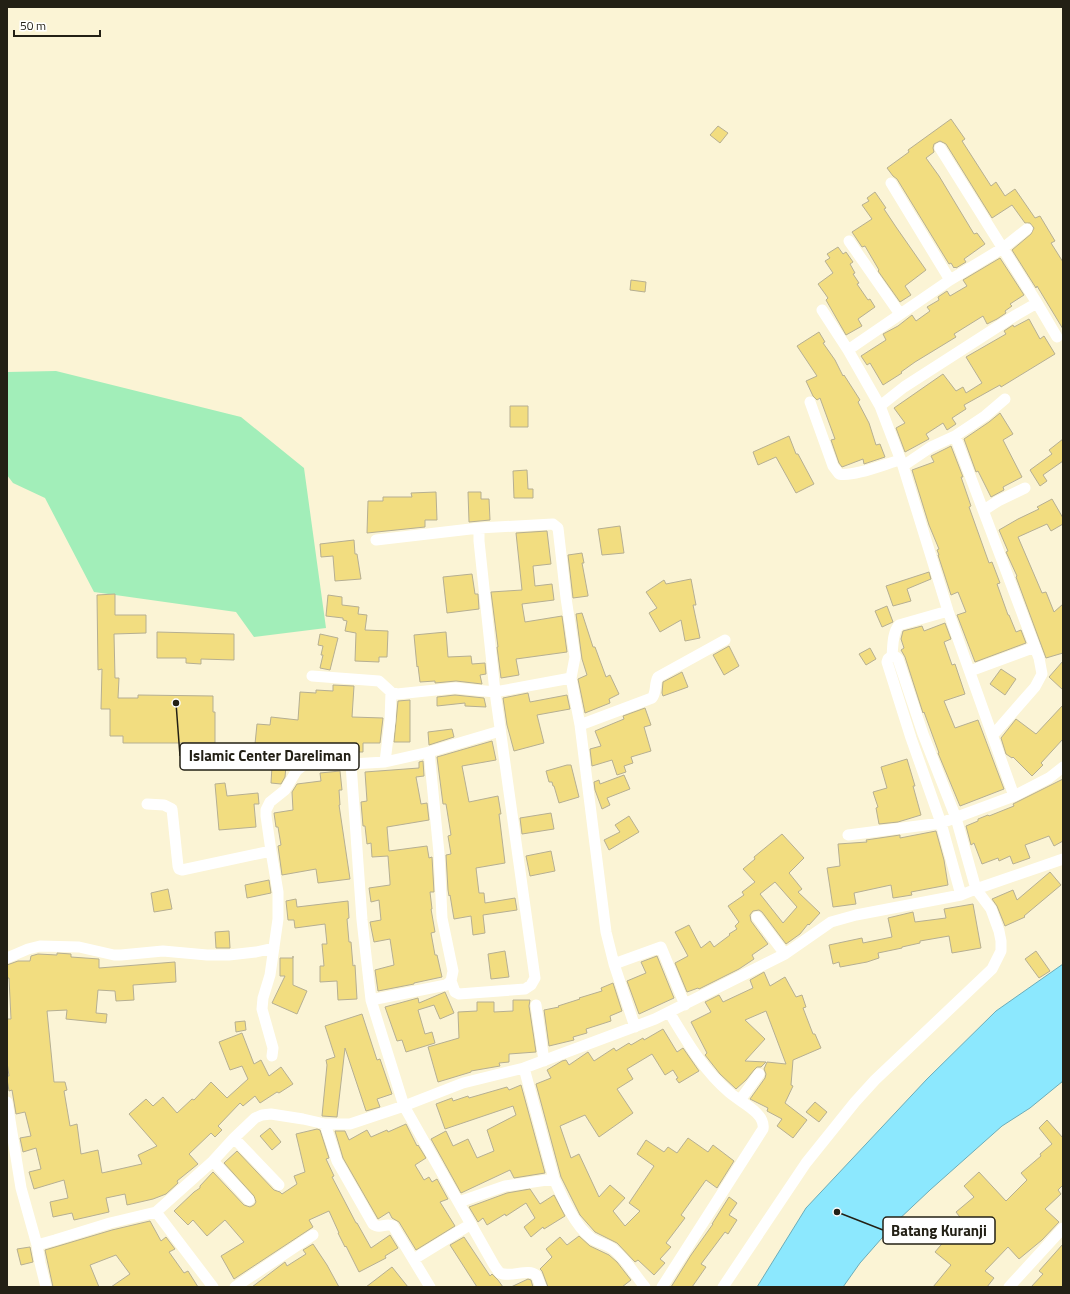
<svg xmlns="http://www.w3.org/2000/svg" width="1070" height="1294" font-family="'Titillium Web',sans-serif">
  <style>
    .green { fill: #a2eeb9 }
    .water { fill: #8ce8fe; stroke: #6cacb8 }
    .building { fill: #f2dd80; stroke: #b6af92; fill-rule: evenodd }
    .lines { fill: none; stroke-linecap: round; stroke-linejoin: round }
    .street { stroke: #fff; stroke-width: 11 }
    .leader { fill: none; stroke: #232015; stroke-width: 1.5 }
    .callout-dot { fill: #232015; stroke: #fff; stroke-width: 1.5 }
    .callout { fill: #fff; stroke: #232015; stroke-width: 1.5 }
    .callout-label { font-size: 15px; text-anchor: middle; font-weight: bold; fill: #232015 }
  </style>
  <rect width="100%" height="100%" fill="#fbf4d5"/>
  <path class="green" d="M56,371L241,417L304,468L326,628L254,637L236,612L94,592L45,498L13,483L7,475V372Z"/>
  <path class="water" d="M1063,964V1081L1030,1108L1002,1126L930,1190L896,1222L860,1263L843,1287H757L806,1208L927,1079L996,1011Z"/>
  <path class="building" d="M951,119L965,139L962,141L991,186L996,182L1005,196L1015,189L1035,218L1040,216L1055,241L1051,243L1063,262V329L1037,286L1036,288L1012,250L1031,234L1034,228L1030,223H1025L1012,205L992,218L946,144L940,141L934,144L933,148L934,152L926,158L939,176L974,234L977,233L985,244L964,259L966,262L956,268L955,267L954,268L951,263L949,264L897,179L893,176L887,168L909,152L908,150Z
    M718,126L728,133L720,143L710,135Z
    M875,192L886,208L884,209L896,227L926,270L905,286L911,295L900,302L878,271L879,270L865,246L862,247L852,232L872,219L862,205L869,201L867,198Z
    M838,247L843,254L846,252L853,262L850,264L855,273L853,274L859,283L857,284L868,300L870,299L875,307L858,319L862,326L846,335L826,300L828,298L818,284L833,273L825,261L830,258L827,254Z
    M1000,258L1024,295L1010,304L1012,306L1005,311L1006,313L997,319L987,324L983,316L954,334L956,337L915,362L901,372L902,373L883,385L870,363L867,365L861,356L886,340L883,334L898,326L912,315L916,321L930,311L927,307L939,300L938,297L947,291L950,296L967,286L963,280Z
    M631,280L646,282L645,292L630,290Z
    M1029,319L1040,339L1044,336L1055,354L1001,387L1000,385L964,405L966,409L952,418L956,424L947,430L943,423L926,434L929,439L905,452L896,428L905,423L894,408L943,374L956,391L963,387L966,393L982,383L966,357L1006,334L1004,331L1013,325L1014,327Z
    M819,332L825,342L823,343L835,360L843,376L844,375L860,400L858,402L869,423L876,445L880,444L885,457L864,464L863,459L842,467L839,463L831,440L835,439L820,398L817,400L813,396L806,381L817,376L797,346Z
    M510,406H528V427H510Z
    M1000,413L1013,434L1003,440L1022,477L1003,487L1004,490L991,497L978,471L976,472L964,439L989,422Z
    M789,436L796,454H798L814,484L796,493L776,457L758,465L753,452Z
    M1063,439V461L1043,475L1047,481L1040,486L1030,470L1052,454L1049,450Z
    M951,446L963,477H961L971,506L969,507L989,563L992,562L1000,583L997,584L1008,615H1009L1016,632L1021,630L1026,643L975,662L957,615L966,612L958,592L951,595L938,555H939L937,550L939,549L929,525L912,470L934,462L931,456Z
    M527,470L528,489H533V498H514L513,471Z
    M436,492L437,520H425V527L367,533L368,501H383V497H412L411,493Z
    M468,492H481V499H489L490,520L469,522Z
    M1052,499L1063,518V524L1051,531L1047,524L1018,537L1042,593L1046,592L1054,612L1063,604V653L1046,658L1016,577L1017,576L1006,552L1008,551L999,530L1018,519L1039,509L1037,507Z
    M620,526L624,553L602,555L598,529Z
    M547,531L551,564L533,566L535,586L552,584L554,600L522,604L525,622L562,616L567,652L516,659L519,675L501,678L497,647H498L491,592L522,590L516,533Z
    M354,540L355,554H357L361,579L335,581L333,556L321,557L320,544Z
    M582,553L584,563H582L588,595V596L573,598L568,555Z
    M929,572L931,579L907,589L911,601L893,606L886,586Z
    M472,574L475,594H478L479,609L447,613L443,577Z
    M691,579L696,605H693L700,638L685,641L681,620L660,632L649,613L657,608L646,592L664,580L666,584Z
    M115,594V615H146V633L114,634L115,678H119L118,698H138V695L213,696V712H215V743H123V736H110V709H101L102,669L98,670L97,595Z
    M328,595L342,597V605L359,607L358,614L367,615L365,630L388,631L387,657H379V662L355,661L356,633L345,631L347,621L343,620V618L326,616Z
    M887,606L893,622L882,627L875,611Z
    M582,613L593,647H595L606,677L610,675L619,694L609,699L610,703L585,713L578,679L587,675L582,659L576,614Z
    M945,623L951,639L944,642L952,665L955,664L965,694L944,701L955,728L978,720L1004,789L960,806L938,753H939L924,712L923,713L905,657L901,650L904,648L901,639L903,631L922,626L924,631Z
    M157,632L234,634V660L201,659V664L186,663V658H157Z
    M446,632L448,657L471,656L472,664L485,663L486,674L480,675L482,684L456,681L435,683V681L420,682L418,666L417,667L414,635Z
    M320,634L338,638L330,670L320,668L323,655H321L323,646L318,645Z
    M729,646L739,666L724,675L713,655Z
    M870,648L876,659L866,665L859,654Z
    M1063,661V690L1049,677Z
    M1001,669L1016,679L1005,695L990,684Z
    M682,672L688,687L663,696L662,693L663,682Z
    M333,685L354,686L352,717L383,718L380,743H363V752H352V755H334V745H314V755H287L285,777L281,784L271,783L273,750L268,749V745L255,744L257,724L270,725L271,717L298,720L300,692L316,693V690L333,691Z
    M528,693L530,702L567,695L570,709L537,715L544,743L514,751L507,725L503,698Z
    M455,695L484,698L486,707L465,706V703L437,706V697Z
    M410,700V742H394L398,701Z
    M1063,705V739L1041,763L1043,765L1032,776L1013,757L1012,758L1006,754L1001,738L1016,719L1036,734Z
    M645,708L651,725L644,727L651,751L631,757L633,763L624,766L626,772L617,775L612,760L592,766L590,749L601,746L595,731L624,719L623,716Z
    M452,729L454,737L429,745L428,732Z
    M492,741L496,760L462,766L469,802L498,796L501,814H499L505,863L476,868L479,893H484L485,903L515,898L517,910L483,915L485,933L473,935L471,916L454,919L450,895L449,896L448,890L446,855L451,854L448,836L451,835L446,804H443L437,757Z
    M907,759L915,786H913L921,815L898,822L879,824L876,808L878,807L873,792L887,788L881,767Z
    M423,761L424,776L416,777L421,804L427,803L429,820L387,827L389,851L427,846L429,858L432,857L434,892H430L432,909H431L435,932L431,933L435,955H437L442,977L414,983V984L378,991L375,970L394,965L390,939L374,942L370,922L381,920L379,900L371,902L369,888L390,885V882L388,856L372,857L371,843L367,844L365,826H363L361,802L367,801L365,772L419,768V762Z
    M567,765H571L579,797L559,803L554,786H553L552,782H549L546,771Z
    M340,771L342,790H339L340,805H339L350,879L318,883L316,869L282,875L278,846L281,845L278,827H276L274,813L293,810L292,792L297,784L321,781L320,773Z
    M624,775L630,789L607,798L610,805L602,809L595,790L594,782L599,780L600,784Z
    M1063,779V841L1054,846L1049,836L1025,845L1030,858L1013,864L1010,856L999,861L998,858L982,864L974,843L971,845L966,826L978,821V819L988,815L989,816L1014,806L1013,804Z
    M225,783L227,796L258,793L259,804H254L256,827L219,830L215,784Z
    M551,813L554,829L522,834L520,818Z
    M629,816L639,832L609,850L604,840L620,832L615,825Z
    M936,831L944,860L948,885L911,892L912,895L893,898L891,885L854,893L856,904L833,907L827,868L840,866L838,844L867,842L866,840L900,835V838Z
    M782,834L804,858L789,873L802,889L798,892L820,913L809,925L808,924L800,934L786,944L762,912L759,910L753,911L750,915L751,921L768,944L752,955L754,959L739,969L699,989L698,988L687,992L675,963L688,956L675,932L689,925L701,948L710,941L714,947L730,935L729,934L737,929L735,926L739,922L728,906L744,895L742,892L755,882L743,869L755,859L754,857ZM775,882L797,907L783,923L760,894Z
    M551,851L555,871L530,876L526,856Z
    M1050,872L1061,885L1024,916L1025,917L1005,926L997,906L992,899L1013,890L1017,900Z
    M269,880L271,893L247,898L245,885Z
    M168,889L172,909L154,912L151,893Z
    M296,899L297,907L348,901L349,918L347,919L349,942H351L353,966L355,965L357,999L338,1000L337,981L320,982V966H324L322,944H327L325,924L295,928L294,920H288L286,901Z
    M973,904L981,948L952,953L949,936L920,941V943L902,947V948L878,953L879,958L867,962L840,967L839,962L833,964L829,945L862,938L863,943L892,937L888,918L913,912L915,922L946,918L944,909Z
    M229,931L230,948H216L215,932Z
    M505,951L509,977L491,979L488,954Z
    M1036,951L1050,971L1039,978L1025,959Z
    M57,953L71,954V957L99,959V968L175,962L176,982L133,985L134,1000L116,1001L115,991L98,990L96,1013L107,1014L106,1023L66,1019L67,1010L47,1011L54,1082H65L67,1090L64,1091L70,1126L77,1124L81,1154L98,1150L102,1173L142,1164L138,1155L157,1146L129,1114L146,1099L153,1106L163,1097L177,1113L192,1099L194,1100L211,1082L227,1098L248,1079L242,1066L230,1070L219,1042L242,1033L254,1064L261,1060L269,1076L281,1067L293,1084L279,1093L277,1092L260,1103L255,1096L243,1106L240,1103L218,1126L222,1130L215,1137L211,1133L189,1154L198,1164L177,1181L178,1183L166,1194L153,1199L127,1205L125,1194L106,1198L109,1212L74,1220L72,1213L53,1217L50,1202L68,1198L64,1180L34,1189L29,1172L41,1169L36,1148L23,1152L20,1138L31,1136L25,1112L16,1114L12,1090L9,1091L7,1079V1076H9L7,1062V1019H11L9,978H7V965L18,961H30L31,956L38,954L57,955Z
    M293,956V985L307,991L297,1014L272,1003L285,976H280V958H293Z
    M657,956L674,998L639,1014L627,981L646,973L641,962Z
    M764,972L770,986L785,977L796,997L802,995L806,1007L803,1008L813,1034H815L821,1048L793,1060L791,1085L793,1086L785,1103L807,1120L793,1138L777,1126L782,1119L767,1111L768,1108L750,1099L765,1078L766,1074L764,1069L767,1062L786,1064L766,1011L745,1020L765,1039L745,1061L766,1062L761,1067H757L754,1070L746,1080L736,1089L720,1074L705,1055L707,1053L691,1022L711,1012L705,1002L719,995L723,1002L753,988L750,980Z
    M613,983L622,1011L610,1016L611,1021L586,1029L587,1033L573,1037L574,1040L549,1046L544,1010L559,1007L558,1006L580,999L579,998L602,991L601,988Z
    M445,992L454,1013L440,1019L434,1005L418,1010L425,1034L432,1032L435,1043L406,1052L402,1040L397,1041L385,1007L418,998L419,1003Z
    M513,1000H530L529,1006L536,1052L509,1054V1062L499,1063L500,1066L471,1071V1072L438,1082L428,1047L459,1038L458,1012L477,1011V1002H494V1012L513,1011Z
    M362,1014L377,1060L380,1059L392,1094L377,1099L380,1107L366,1111L345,1048L337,1117L322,1116L327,1065L326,1060L335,1057L325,1026Z
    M245,1021L246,1030L236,1032L235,1022Z
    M663,1029L677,1052L683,1048L699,1071L679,1083L676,1079L678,1078L673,1070L665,1075L652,1054L627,1069L633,1079L617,1089L633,1113L599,1137L585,1115L560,1126L571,1158L579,1154L599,1197L610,1185L625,1198L613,1211L625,1226L640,1211L629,1203L654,1166L637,1154L646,1140L664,1152L668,1147L677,1153L688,1138L708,1152L713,1145L734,1161L717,1188L706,1180L681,1215L685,1218L666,1243L671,1247L660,1259L665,1263L654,1275L638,1260L635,1262L617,1243L595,1232L580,1215L561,1177L536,1084L551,1078L547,1070L562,1061L566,1060L569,1065L588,1052L594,1061L614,1048L616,1051L629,1043L631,1045L643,1038L644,1040Z
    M521,1085L545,1173L514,1178L510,1170L461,1193L431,1139L446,1131L453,1146L468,1139L477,1158L494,1151L487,1130L516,1115L513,1106L445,1129L436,1104L452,1098L453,1101L468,1096L469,1098L507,1087L509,1090Z
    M815,1102L827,1112L819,1122L806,1112Z
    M1047,1120L1063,1138V1185L1058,1190L1061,1194L1045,1209L1059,1222L1042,1240L1019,1259L1008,1247L985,1271L994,1278L987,1287H933L951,1265L935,1252L946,1239L949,1241L966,1225L956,1212L974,1197L964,1186L979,1172L1006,1201L1027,1180L1021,1173L1041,1156L1040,1154L1052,1144L1039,1128Z
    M406,1124L417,1146L418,1145L426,1158L415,1165L424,1180L429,1177L432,1182L437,1179L448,1199L440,1202L455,1226L416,1250L399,1222L392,1218L389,1212L378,1219L343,1158L335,1131H345L349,1140L367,1130L371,1137L387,1130L388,1132Z
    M270,1128L281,1142L272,1150L260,1136Z
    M317,1129L320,1130L329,1158L326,1159L334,1176L332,1177L356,1223H357L371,1248L390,1235L398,1248L385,1256L386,1258L359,1272L346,1246L345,1247L338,1233H339L329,1211L309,1220L313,1227L234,1279L221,1256L244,1242L225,1220L207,1236L193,1220L188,1225L174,1211L194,1192L200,1188V1186L213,1172L244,1205L250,1207L254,1205L256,1202L254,1196L224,1163L237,1151L274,1190L280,1192L282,1194L297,1184L294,1176L305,1172L296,1134Z
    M530,1189L540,1204L554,1195L565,1216L544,1229L543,1227L531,1237L524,1227L535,1218L526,1203L506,1216L505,1214L487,1225L483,1218L478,1222L469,1207L507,1193Z
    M729,1197L737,1203L729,1215L737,1220L728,1234L725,1232L701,1264L706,1267L692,1287H671L691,1255L713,1224H712Z
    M150,1221L161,1241L166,1237L175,1249L169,1252L184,1273L188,1271L198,1287H111L130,1274L116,1255L90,1265L99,1287H53L45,1250L112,1230Z
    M579,1236L590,1246L609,1255L617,1262L631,1280L622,1287H548L542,1271L540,1269L552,1257L546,1249L560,1237L567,1245Z
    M464,1237L490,1276L492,1274L498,1280L503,1287H477L450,1245Z
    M313,1244L327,1265L339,1287H252L285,1262L287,1266L306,1254L303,1250Z
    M1063,1244V1287H1031L1043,1274L1039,1271Z
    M30,1247L33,1262L21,1265L17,1249Z
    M392,1267L408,1287H366Z
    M528,1279L531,1280L533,1287H511Z"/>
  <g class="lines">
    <path class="street" d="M891,183L950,280
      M849,241L900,314
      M1037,303L1057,337
      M822,310L848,350L880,406L903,466L948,611L1014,796
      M848,350L950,280L1003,248L1027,229
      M810,402L833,466L839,474C854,477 885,464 900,460
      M880,406L904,387L1016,315L1037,303L940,148
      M955,436L1039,658L1042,674L1035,687L993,735
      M903,466L931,447L955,436L985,416L1005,399
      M984,510L998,501L1025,488
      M479,528L553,524L558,528L566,598L575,657L571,678L580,725L606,932L614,964L635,1027
      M376,540L479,528V541L495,692L535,978L531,985L525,989L459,994L455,992L451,981
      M948,611L899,625C892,633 893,647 892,656L888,659L887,662L911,738L941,823L961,895
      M970,671L1035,647
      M312,676L379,681L391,692L397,694L455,688L495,692L571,678
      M580,725L652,698C657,692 654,684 658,677L725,640
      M385,762L390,721L391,692
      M351,764L362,920L371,1000L404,1106L494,1265C496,1268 498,1271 500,1273C510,1278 529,1268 536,1275C538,1278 539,1283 541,1287
      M147,804L164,805L172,809L178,866L179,869L182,870L271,851
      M848,835L941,823L1014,796L1049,778L1063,767
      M757,917L785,954
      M7,958L28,949L40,946L79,947L114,955H121L163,951L207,955H229L256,952L274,948
      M614,964L661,947L685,1005
      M371,1000L446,985L451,981L453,971L442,918L439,853L429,752
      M536,1005L544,1061
      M272,1056L273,1048L262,1009L263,998L270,975L278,919V892L271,851L266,816V810L270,802L285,790L297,770L305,764H351L385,762L429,752L500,731
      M524,1068L554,1179C562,1197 575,1226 591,1238C598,1243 607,1244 613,1249C626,1259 635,1275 645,1287
      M740,1100L759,1074
      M7,1102L21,1188L37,1245L55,1240L110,1223L156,1212L213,1161L234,1138L255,1118L262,1115L271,1114L303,1119L325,1124H350L404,1106L463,1083L524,1068L655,1019L785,954L831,922L856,915L961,895L976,889L1063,859
      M325,1124L337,1161L373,1224C380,1230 385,1222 393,1226L430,1287
      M234,1138L279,1185
      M213,1161L249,1200
      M459,1202L505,1186L554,1179
      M156,1212L213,1287
      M37,1245L40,1263L46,1287
      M414,1259L471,1224
      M235,1287L313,1235
      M662,1287L763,1129C766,1113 740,1102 730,1093C704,1071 687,1042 669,1012
      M723,1287L806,1163L855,1102L875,1080L992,969L1001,951V941L999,931L991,909L976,889L956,818L923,734L898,659L896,657L892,656
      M1009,1287L1063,1228"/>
  </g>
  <path class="leader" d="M176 703L180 756M837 1212L883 1230"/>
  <g class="callout-dot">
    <circle cx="176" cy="703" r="4"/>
    <circle cx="837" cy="1212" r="4"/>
  </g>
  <g class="callout">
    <rect x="180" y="743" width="179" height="27" rx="4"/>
    <rect x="883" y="1217" width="112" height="27" rx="4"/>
  </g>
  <g class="callout-label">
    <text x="270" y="761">Islamic Center Dareliman</text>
    <text x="939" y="1236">Batang Kuranji</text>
  </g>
  <rect width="1070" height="1294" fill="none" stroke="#232015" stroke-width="16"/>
  <path d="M14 30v6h86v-6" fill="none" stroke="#232015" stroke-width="2"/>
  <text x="20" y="30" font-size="12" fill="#232015" stroke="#ffffff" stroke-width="3" paint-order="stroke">50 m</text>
</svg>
